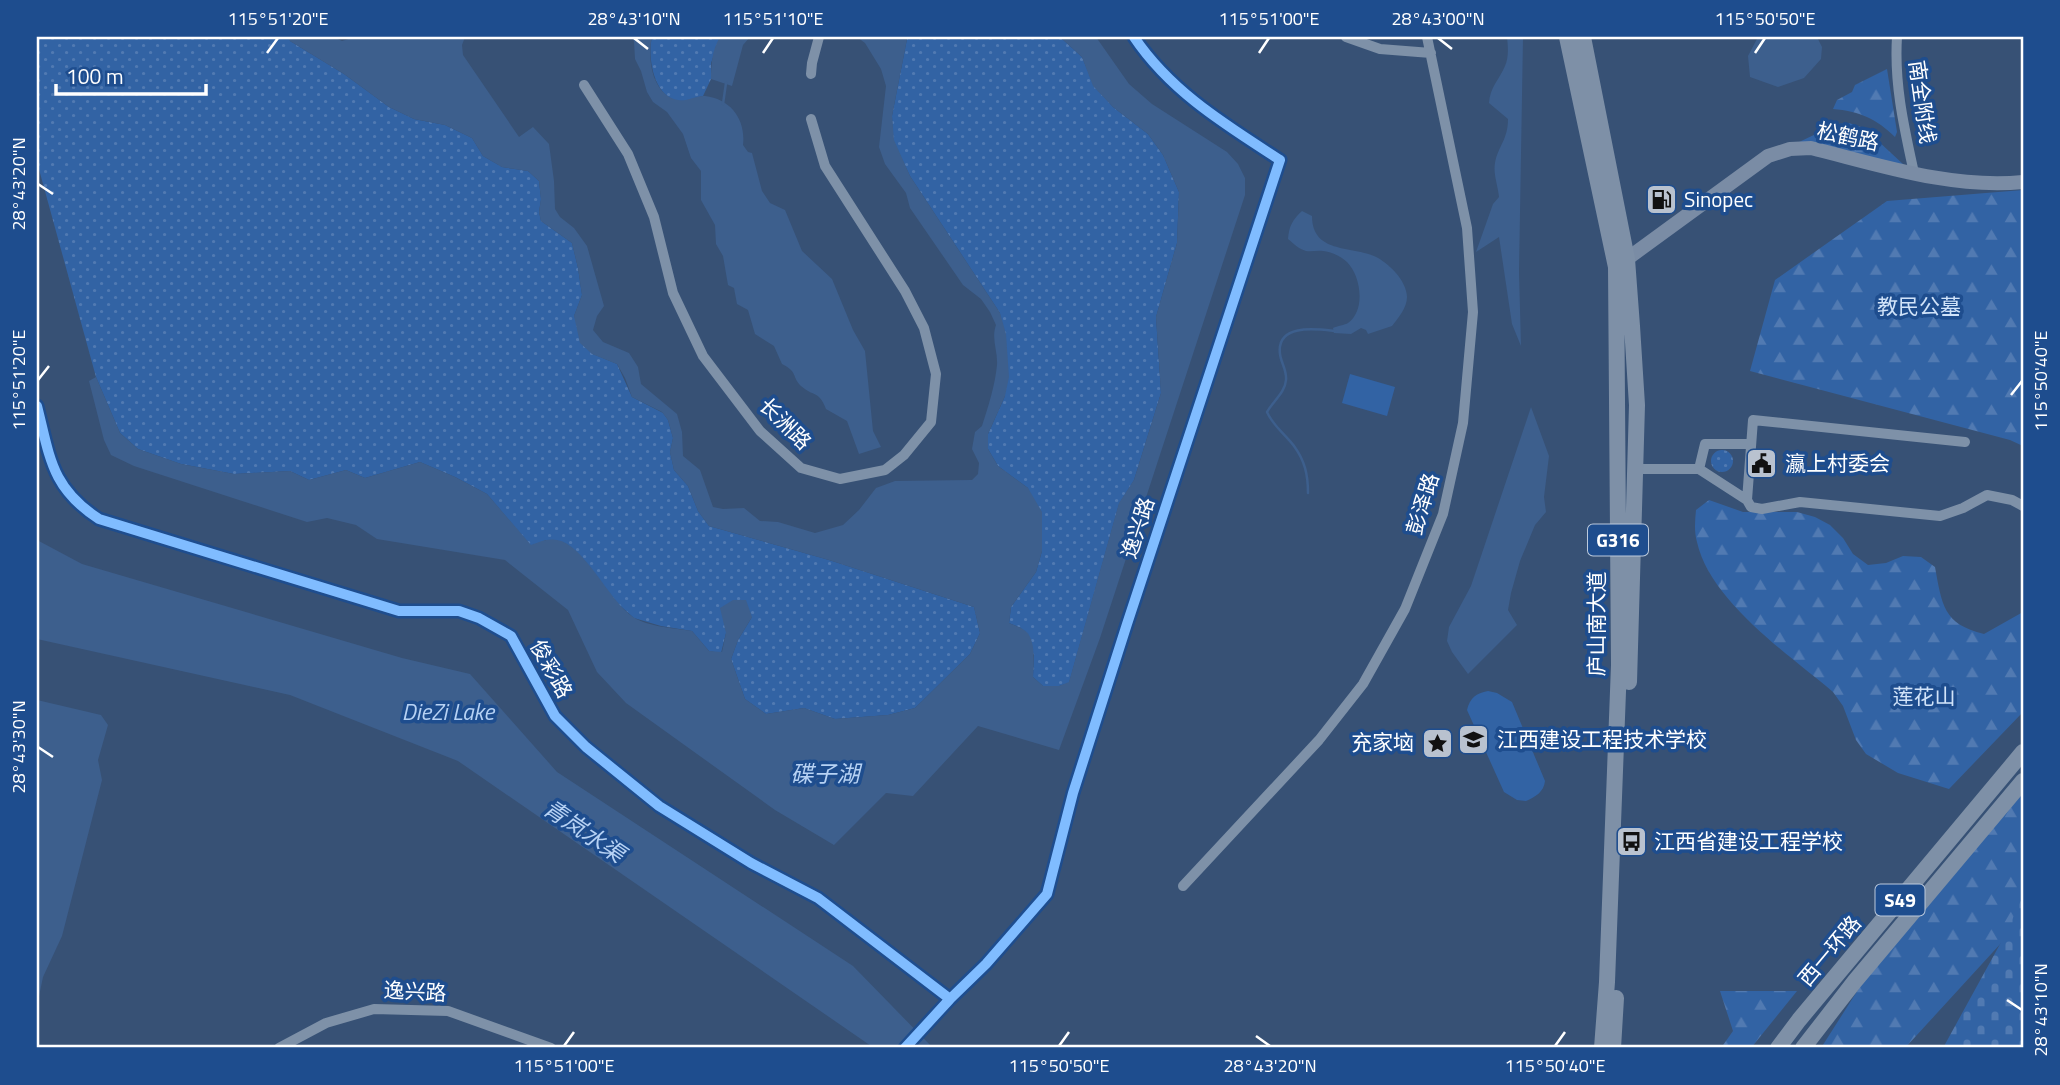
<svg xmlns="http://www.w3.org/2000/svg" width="2060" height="1085" font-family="'Titillium Web','Noto Sans SC',sans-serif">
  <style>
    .grass { fill: url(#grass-dots) }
    .forest { fill: url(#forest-firs) }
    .cemetery { fill: url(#cemetery-stones) }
    .garden { fill: #3263a4 }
    .water { fill: #3d5f8d }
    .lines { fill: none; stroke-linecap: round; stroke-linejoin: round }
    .stream { stroke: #3d5f8d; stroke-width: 2.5 }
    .minor { stroke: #7e91a8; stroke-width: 10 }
    .secondary { stroke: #7a8ca5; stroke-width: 14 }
    .trunk { stroke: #7e90a7; stroke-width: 16 }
    .cycleway-casing { stroke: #1e4d8e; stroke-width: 15 }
    .cycleway { stroke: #80bcff; stroke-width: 10 }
    .ticks { fill: none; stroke: #fff; stroke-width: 2.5 }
    .labels { text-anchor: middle; stroke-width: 7; stroke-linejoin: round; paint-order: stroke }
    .shield { fill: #1e4d8e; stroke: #bccadd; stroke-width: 2 }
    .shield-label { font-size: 19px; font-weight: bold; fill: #fff }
    .street-label { font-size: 21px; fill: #fff; stroke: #1e4d8e }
    .poi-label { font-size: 21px; fill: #fff; stroke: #1e4d8e; text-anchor: start }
    .park-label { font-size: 21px; fill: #d1e3f9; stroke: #1e4d8e }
    .water-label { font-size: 23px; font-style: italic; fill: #b7d2f4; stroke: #1e4d8e }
    .neatline { fill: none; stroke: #fff; stroke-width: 2.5 }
    .ticks-label { font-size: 18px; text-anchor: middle; fill: #fff }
  </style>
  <defs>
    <pattern id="grass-dots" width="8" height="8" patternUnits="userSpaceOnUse" patternTransform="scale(1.75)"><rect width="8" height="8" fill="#3263a4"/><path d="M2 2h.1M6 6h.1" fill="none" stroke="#517ab2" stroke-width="1.8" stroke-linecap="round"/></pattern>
    <pattern id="forest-firs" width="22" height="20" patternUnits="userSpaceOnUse" patternTransform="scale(1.75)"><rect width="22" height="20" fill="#3263a4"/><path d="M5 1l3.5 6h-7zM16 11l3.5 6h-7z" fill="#517ab2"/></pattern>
    <pattern id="cemetery-stones" width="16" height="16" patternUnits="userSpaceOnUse" patternTransform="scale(1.75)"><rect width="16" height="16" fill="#3263a4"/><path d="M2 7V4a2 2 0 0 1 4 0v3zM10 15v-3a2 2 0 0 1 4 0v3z" fill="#517ab2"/></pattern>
  </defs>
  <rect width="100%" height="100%" fill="#375175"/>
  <path class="grass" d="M37,37H289L290,41L344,74L389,107L414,119L445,125L472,138L483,156L502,167L528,171L539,181L541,199L539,212L541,221L572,243L578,268L582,295L574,316L593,354L617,364L632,397L663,413L668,420L673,438L670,452L674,470L688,486L698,511L709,526L829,560L974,607L980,633L970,654L915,708L888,715L835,719L804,708L766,714L745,699L731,659L738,640L752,617L726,633L721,653L709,651L692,631L661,626L634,618L546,540L531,546L487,494L455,477L420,462L365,478L346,470L309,480L290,471L234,474L181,464L138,449L120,433L96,377L37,162Z
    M652,37H720L711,63V79L703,96C697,97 687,102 681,101C654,100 647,57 652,37Z
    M905,37H1060L1082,57L1094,86L1113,107L1148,134L1163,155L1179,192L1177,243L1156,317L1161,393L1134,480L1119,504L1069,683L1059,686H1043L1033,677L1034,655L1021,628L1009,623L1011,607L1036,572L1042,551L1028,488L998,466L988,449V434L1005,396L1000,313L910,176L893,140L892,116L907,39Z
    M1711 461a11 11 0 1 1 22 0a11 11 0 1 1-22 0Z"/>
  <path class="forest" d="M1887,69L1897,132L1895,137C1877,119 1859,111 1833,109L1837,100L1852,92L1855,85Z
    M1849,123L1864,128L1904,165L1797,143L1837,124Z
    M2023,190V446L2010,440L1750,371L1775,280L1887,201Z
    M1709,500L1743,512H1797L1815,517L1830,525L1843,538L1853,554L1868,565L1886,563L1903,556L1921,557L1935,567C1942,605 1943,624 1984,634L2023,612V712L1949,789L1898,773L1866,754L1856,740L1843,706L1833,692C1788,654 1710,601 1697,542C1694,531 1695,521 1696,510Z
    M2023,790V901L2003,941L1905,1048H1821L1863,982Z
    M1797,991L1751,1048H1721L1733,1031L1720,991Z"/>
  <path class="cemetery" d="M2023,896V1048H1943L2005,935Z"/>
  <path class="garden" d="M1350,374L1395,387L1387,416L1342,403Z
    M1488,691L1497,693L1512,702L1545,781C1544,792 1535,797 1526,801L1517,800L1504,792L1467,710C1470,698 1476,693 1488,691Z"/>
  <path class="water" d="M289,37H334L342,41L355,37H465L462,45L463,55L519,137L533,127L549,144L554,181L555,209L560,217L574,228L587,246L604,306L597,316L593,330L603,342L629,353L638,367L641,384L677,414L682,432L683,456L700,470L713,507L723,509L744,508L760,521L778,522L815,533L843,525L859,510L876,488L895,481L972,480L978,474L979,463L972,449L975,432L982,426C988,407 995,386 997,365C998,351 991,339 996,325L990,312L981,299L963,285L910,208L906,193L885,164L879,147L886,86L881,69L865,43L857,37H905L907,39L892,116L894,140L910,176L1000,313L1006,334L1009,377L1005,396L988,434V449L998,466L1028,488L1042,512V551L1036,572L1011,607L1009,623C1015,626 1026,629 1029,635C1036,647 1033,665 1033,677L1043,686H1059L1069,682L1119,503L1134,480L1161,393L1156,317L1177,243L1179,192L1163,155L1148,134L1113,107L1093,86L1082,57L1060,37H1096L1129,84L1152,104L1227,152L1238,164L1245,178V195L1100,638L1059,750L978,726L913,796L886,793L834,845L775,810L626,703L597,672L568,610L505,560L377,539L356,525L327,518L307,522L134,466L111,455L104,440L89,381L96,377L120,433L138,449L181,464L234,474L290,471L309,480L346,470L365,478L420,462L455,477L487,494L531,545C539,542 548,538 557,540C584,544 609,601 633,617C648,627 675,628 692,631L709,651L722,652L726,633L720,608L733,600H746L752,617L738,640L731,659L745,699L766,714L804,708L835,719L888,715L915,708L970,654L980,633L974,607L829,560L709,526L698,511L688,486L674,470L670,452L673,438L668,420L662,412L632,397L625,378L617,364L592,354L580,343L574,316L582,295L578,268L572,243L541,221L539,212L541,199L539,181L528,171L502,167L483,156L472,138L445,125L414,119L389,107L344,74L290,41Z
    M631,37H652C647,58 652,95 678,100C687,102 696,95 705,96C731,99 746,120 743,145L748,152L752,153L762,191L770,203L785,210L802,251L832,279L853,330L865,351L873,431L881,447L859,454L847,421L826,409C819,390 813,397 801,386C791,376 799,373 782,364L774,346L755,334L748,310L737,304L734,288L728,285L723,256L716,244L715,225L701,200V171L691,158L683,134L667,112L653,102L647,92L641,71L635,59L634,41Z
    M720,37H750L743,45L732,86L711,79C711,65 712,50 720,37Z
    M1507,37H1523L1519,272L1521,346L1512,324L1499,237L1476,252L1493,204L1499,197C1498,186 1493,174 1495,163C1498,146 1508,140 1508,119L1489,103C1490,87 1499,80 1505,66C1509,57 1508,46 1507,37Z
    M1758,37H1817L1822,47L1821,59L1804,78L1778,87L1750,77L1748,56Z
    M1302,211L1312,216C1312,253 1350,246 1374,256C1388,262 1407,281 1407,297C1407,308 1398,318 1392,326L1368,334L1366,330L1361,328L1351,334L1334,333L1333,328C1337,326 1345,325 1348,323C1366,310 1361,276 1347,262C1342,257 1330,251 1323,251C1317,250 1312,252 1306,251C1299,249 1294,244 1288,239C1289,226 1293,219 1302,211Z
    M1531,407L1549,456L1544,497L1546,512L1535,525L1520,561L1511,593L1508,610L1517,625L1468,674L1452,652L1447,641L1449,627L1471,586Z
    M37,540L82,564L402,658L470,674L557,772L853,966L933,1048H874L458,761L290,695L37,639Z
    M37,700L101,715L108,725L98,760L102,780L62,936L43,977L37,1006Z"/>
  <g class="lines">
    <path class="stream" d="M723,104L726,83
      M1308,493C1308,475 1305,461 1294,446C1285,434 1273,426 1267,412C1273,401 1285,393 1286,380C1287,370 1281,363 1280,354C1276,323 1317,329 1335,331"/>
    <path class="minor" d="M1346,37L1380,49L1431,53
      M1897,37C1894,84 1904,127 1914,173
      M811,74L812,63L819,37
      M584,85L628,154L654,217L673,293L703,356L760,431L801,468L840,479L885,470L904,455L931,422L936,374L924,328L905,291L825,166L811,119
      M37,406C50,457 51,488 99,519L399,611H459L479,618L511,636L555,716L586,747L659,806L751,863L818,898L950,999
      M1636,469H1699L1747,500L1751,507L1762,509L1800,502L1940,516L1963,508L1987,495L2012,500L2023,506
      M1699,469L1705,444H1751
      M1747,500L1753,420L1965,442
      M1183,886L1319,740L1363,684L1405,609L1443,514L1463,423L1473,312L1467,228L1427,37
      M279,1048L326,1023L374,1009L448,1011L551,1048
      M905,1048L950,999L986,964L1047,894L1073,793L1127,624L1280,160C1226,125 1171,92 1134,37"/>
    <path class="secondary" d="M1620,264L1768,156L1790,149L1811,148C1880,165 1951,189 2023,182"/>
    <path class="trunk" d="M1567,37L1616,267L1619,665L1607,982L1602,1048
      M1583,37L1627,259L1632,326L1637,405L1629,682
      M1613,1048L1616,998
      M1778,1048L1799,1020L2023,752
      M1803,1048L1855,981L2023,781"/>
    <defs>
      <path id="cycleway" d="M37,406C50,457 51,488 99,519L399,611H459L479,618L511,636L555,716L586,747L659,806L751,863L818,898L950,999
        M905,1048L950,999L986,964L1047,894L1073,793L1127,624L1280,160C1226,125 1171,92 1134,37"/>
    </defs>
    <use href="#cycleway" class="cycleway-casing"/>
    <use href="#cycleway" class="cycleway"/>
  </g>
  <path class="ticks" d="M634,38L648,49M1438,38L1452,49M267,53L278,38M763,53L773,38M1259,53L1269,38M1755,53L1765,38M38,184L53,194M38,380L49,366M2011,395L2022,381M38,747L53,757M2007,1000L2022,1010M1256,1036L1270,1046M564,1046L574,1032M1059,1046L1069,1032M1555,1046L1565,1032"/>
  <defs>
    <symbol id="fuel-square" viewBox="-11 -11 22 22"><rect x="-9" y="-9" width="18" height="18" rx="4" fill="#b9c2cf" stroke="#1e4d8e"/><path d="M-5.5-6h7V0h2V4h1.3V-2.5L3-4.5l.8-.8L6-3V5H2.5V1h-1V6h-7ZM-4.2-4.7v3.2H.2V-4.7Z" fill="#111"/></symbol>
    <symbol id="civic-square" viewBox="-11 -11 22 22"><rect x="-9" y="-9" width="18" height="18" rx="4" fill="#b9c2cf" stroke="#1e4d8e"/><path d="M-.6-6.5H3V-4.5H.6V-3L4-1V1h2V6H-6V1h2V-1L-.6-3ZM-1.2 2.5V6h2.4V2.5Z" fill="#111"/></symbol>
    <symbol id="school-square" viewBox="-11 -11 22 22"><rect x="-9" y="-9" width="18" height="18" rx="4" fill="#b9c2cf" stroke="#1e4d8e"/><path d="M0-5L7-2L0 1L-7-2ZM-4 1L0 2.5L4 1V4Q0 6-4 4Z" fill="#111"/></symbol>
    <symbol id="sight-square" viewBox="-11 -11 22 22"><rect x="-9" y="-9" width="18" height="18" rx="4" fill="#b9c2cf" stroke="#1e4d8e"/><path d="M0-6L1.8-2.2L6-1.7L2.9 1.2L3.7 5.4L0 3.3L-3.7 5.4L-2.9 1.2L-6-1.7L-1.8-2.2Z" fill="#111"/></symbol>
    <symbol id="bus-square" viewBox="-11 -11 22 22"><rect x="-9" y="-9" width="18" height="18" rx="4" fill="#b9c2cf" stroke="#1e4d8e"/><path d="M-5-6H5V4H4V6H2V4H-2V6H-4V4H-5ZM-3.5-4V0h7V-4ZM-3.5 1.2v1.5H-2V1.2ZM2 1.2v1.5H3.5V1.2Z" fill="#111"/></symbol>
  </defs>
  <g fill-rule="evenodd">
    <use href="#fuel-square" x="1644" y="182" width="35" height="35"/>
    <use href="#civic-square" x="1744" y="446" width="35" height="35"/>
    <use href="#school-square" x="1456" y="722" width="35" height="35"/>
    <use href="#sight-square" x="1420" y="726" width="35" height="35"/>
    <use href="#bus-square" x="1614" y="824" width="35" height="35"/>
  </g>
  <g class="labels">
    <g class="shield">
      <rect x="1588" y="524.5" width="60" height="31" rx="5"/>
      <rect x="1875.5" y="884.5" width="49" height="31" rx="5"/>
    </g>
    <g class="shield-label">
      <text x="1618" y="547">G316</text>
      <text x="1900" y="907">S49</text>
    </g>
    <g class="street-label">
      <text transform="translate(1922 102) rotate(82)" y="7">南全附线</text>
      <text transform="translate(1848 137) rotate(12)" y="7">松鹤路</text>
      <text transform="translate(785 424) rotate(45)" y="7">长洲路</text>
      <text transform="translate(1423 504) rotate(-73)" y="7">彭泽路</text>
      <text transform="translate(1138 528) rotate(-72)" y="7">逸兴路</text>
      <text transform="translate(1597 624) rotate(-90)" y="7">庐山南大道</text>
      <text transform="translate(551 669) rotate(61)" y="7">俊彩路</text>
      <text transform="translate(1830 951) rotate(-50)" y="7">西一环路</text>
      <text transform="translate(415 992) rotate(3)" y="7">逸兴路</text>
    </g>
    <g class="poi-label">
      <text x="1684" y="207">Sinopec</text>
      <text x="1785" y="471">瀛上村委会</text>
      <text x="1497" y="747">江西建设工程技术学校</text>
      <text x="1414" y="750" text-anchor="end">充家垴</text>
      <text x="1654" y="849">江西省建设工程学校</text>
    </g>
    <g class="park-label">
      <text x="1919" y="314">教民公墓</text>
      <text x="1924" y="704">莲花山</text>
    </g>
    <g class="water-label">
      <text x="448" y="720">DieZi Lake</text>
      <text x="825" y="782">碟子湖</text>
      <text transform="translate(584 831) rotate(34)" y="8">青岚水渠</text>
    </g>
  </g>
  <rect width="2060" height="1085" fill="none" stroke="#1e4d8e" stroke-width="77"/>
  <path d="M56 84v10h150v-10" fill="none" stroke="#ffffff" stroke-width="3.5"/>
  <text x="66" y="84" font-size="21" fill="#ffffff" stroke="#1e4d8e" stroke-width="5" paint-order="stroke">100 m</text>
  <rect x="38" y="38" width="1984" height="1008" class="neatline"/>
  <g class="ticks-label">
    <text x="278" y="25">115°51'20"E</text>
    <text x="634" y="25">28°43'10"N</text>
    <text x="773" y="25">115°51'10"E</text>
    <text x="1269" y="25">115°51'00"E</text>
    <text x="1438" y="25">28°43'00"N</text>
    <text x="1765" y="25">115°50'50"E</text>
    <text transform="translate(19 184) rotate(-90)" y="6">28°43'20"N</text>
    <text transform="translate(19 380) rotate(-90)" y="6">115°51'20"E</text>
    <text transform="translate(2041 381) rotate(-90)" y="6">115°50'40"E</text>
    <text transform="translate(19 747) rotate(-90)" y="6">28°43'30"N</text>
    <text transform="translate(2041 1010) rotate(-90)" y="6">28°43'10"N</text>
    <text x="564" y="1072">115°51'00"E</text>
    <text x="1059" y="1072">115°50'50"E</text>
    <text x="1270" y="1072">28°43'20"N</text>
    <text x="1555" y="1072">115°50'40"E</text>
  </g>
</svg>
